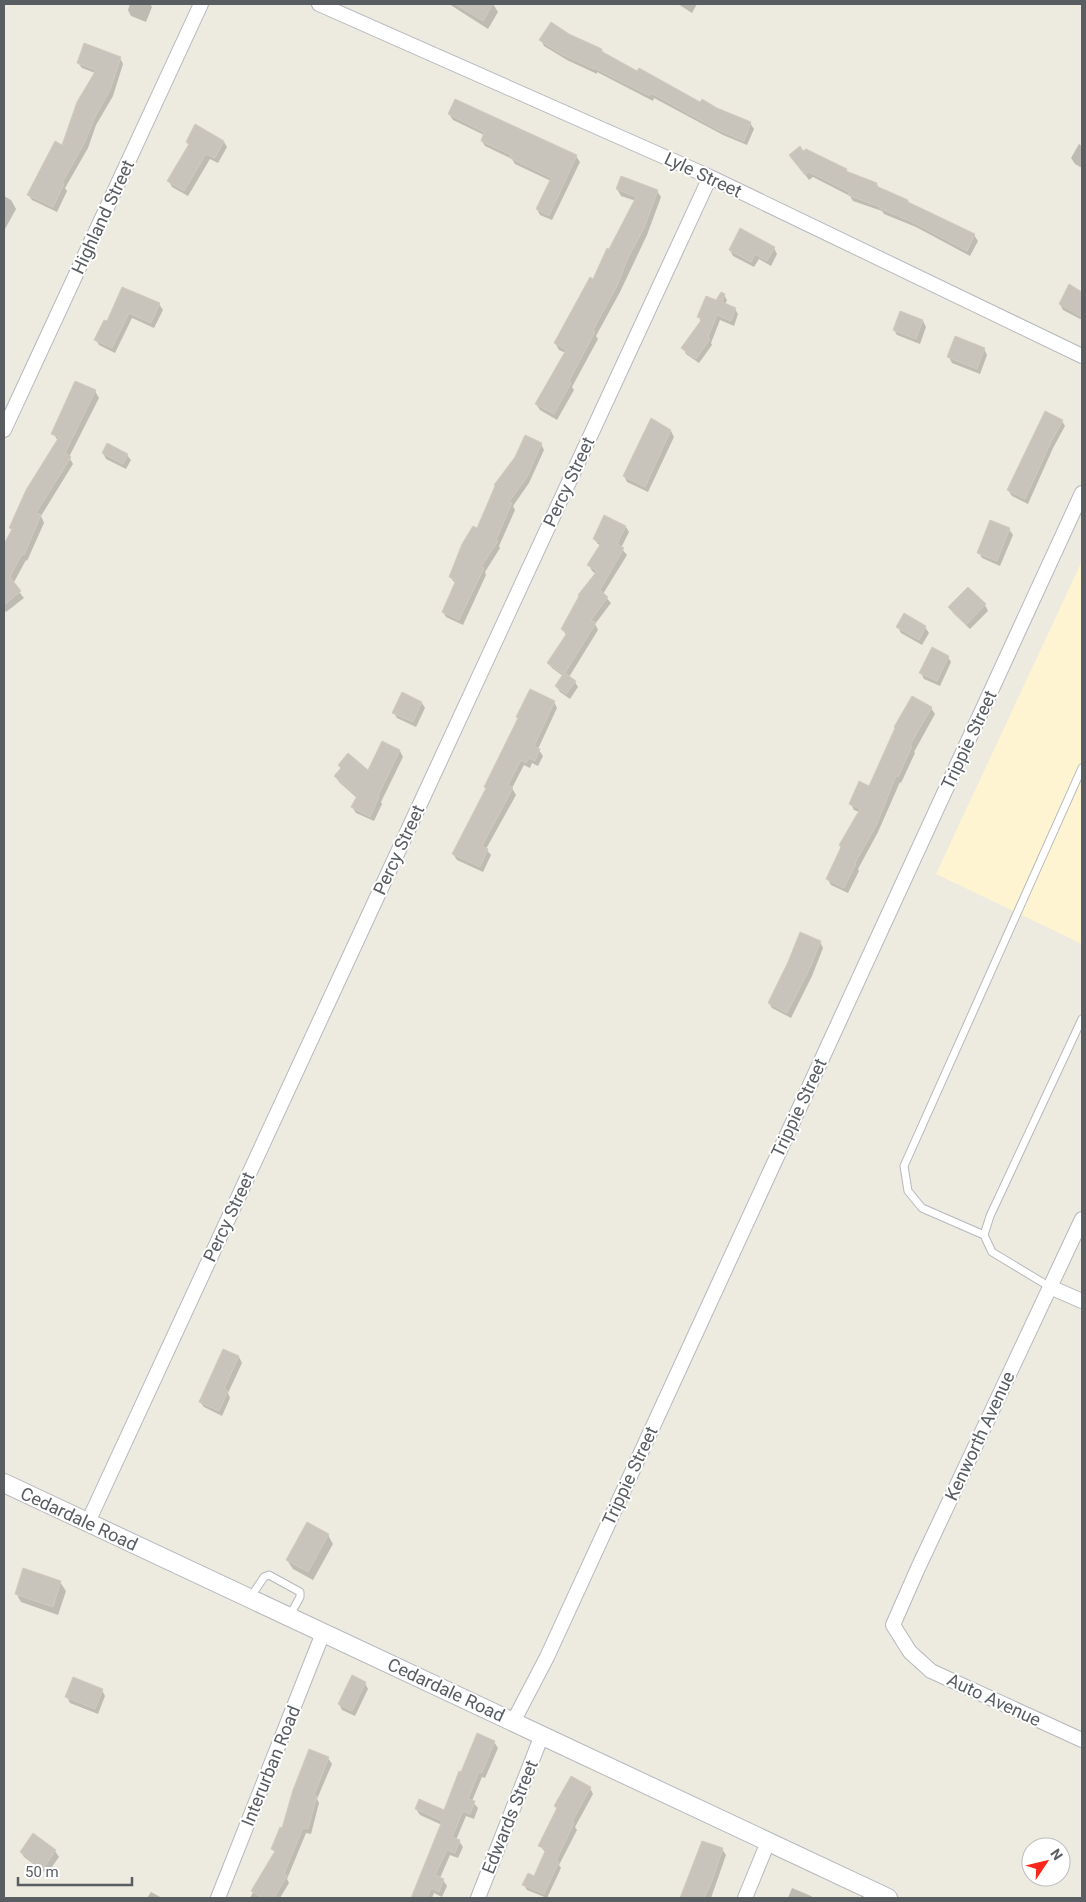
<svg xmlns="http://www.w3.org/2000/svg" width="1086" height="1902" font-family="Roboto,sans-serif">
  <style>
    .commercial { fill: #fff4d2 }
    .shadow { fill: #0003 }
    .building { fill: #c8c4bc; stroke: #d2cbbd }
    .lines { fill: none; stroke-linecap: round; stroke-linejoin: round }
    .service-casing { stroke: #b5b8be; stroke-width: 9 }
    .minor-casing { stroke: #b5b8be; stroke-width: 16 }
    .tertiary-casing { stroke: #b5b8be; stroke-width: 20 }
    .service { stroke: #fff; stroke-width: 7 }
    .minor { stroke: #fff; stroke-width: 14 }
    .tertiary { stroke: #fff; stroke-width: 18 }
    .labels { text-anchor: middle; stroke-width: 4; stroke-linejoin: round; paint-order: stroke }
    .street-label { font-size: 18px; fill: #585d62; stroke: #fff }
  </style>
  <rect width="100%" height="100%" fill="#edeadf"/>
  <path class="commercial" d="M1082,561V944L936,874Z"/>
  <path class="shadow" d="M130,4H150L152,7L146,22L131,16L128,10Z
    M449,4H493L498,12L488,29Z
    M678,4H697L692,13Z
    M568,35L602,50L604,54L638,73L701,104L750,123L754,129L747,145L723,135L654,98L653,101L597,72V74L567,60L544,46L541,40Z
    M120,58L123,64L113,96L96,125L88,148L65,188L67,191L57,212L32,200L28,195L62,146L95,73L82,68L78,63Z
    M449,114L576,156L580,162L552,220L540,215L537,209L551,181L515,164L512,159L485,146L482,141L484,135L453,120Z
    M187,142H224L227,147L218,163L210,159L188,196L172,187L169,181L189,146Z
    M1079,144L1082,146V168L1075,164L1071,158Z
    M803,153L846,170L847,173L877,184L880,190L974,235L978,241L970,256L916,227L884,214L882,211L853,201L850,196L813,177L809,180L794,160Z
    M617,189L657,191L661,197L647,235L620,292L596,336L598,339L572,387L574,390L557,420L540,410L536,404L566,353L559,350L555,343L593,281L636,201L621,196Z
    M4,196L11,200L16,209L5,229L4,228Z
    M774,248L777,254L771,266L759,259L754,267L733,256L730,250Z
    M1069,286L1082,293V320L1063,310L1060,304Z
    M123,289L159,304L163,310L154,328L132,318L115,353L99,345L96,340L107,323Z
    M724,295L727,300L725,305L735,309L738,314L734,326L720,320L711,343L712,345L699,363L686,354L683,348L701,322L699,317Z
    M901,313L923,321L926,327L920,344L897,335L894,330Z
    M984,349L987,355L980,374L952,363L949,357Z
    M95,391L99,398L69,457L73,464L41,516L44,523L27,561L26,560L13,584L24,598L6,612L4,609V570L6,568L4,566V547L12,531L10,528L58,441L53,433Z
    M652,420L671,431L674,437L648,492L627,482L624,476Z
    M1062,421L1065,426L1053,448L1028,504L1012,496L1008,490Z
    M541,444L544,450L529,483L513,506L515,510L499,546L500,548L485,572L486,575L463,625L446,617L443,612L456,584L450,577L478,530Z
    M103,453L127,455L131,460L126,469L106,459Z
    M991,522L1009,529L1013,535L1000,566L982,558L979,553Z
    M626,527L629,532L621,548L627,555L603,594L611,603L595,624L598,630L569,677L575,682L578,687L570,699L560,692L556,686L563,676L552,668L548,663L567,636L562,629L596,574L592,571L589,565L601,546L598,544L594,539Z
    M985,605L988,611L970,629L953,613L950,608Z
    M898,627H925L929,633L922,645L901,633Z
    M948,657L951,662L940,686L924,679L921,673Z
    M554,702L557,708L538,749L543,756L538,766L532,763L530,768L524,765L512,788L516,795L486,849L491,855L483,872L457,860L453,854Z
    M422,703L425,708L416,727L397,718L394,713Z
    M931,708L935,714L914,752L915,753L901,783L900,782L878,832L858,869L859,871L848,893L831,885L827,878L859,812L854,810L851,804L870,788Z
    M400,751L403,757L381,802L382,804L374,821L356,813L352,807L357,798L339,782L336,777L342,769L339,765L368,772Z
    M820,942L823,948L812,976L791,1018L772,1008L769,1003Z
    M223,1350L239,1357L242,1363L228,1393L230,1398L222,1416L204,1407L200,1402Z
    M328,1535L333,1544L313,1580L293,1569L287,1560Z
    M60,1582L66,1591L58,1615L21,1602L16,1593Z
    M365,1683L368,1689L355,1716L342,1710L339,1704Z
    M102,1690L105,1696L98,1714L70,1703L67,1697Z
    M494,1742L498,1748L485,1778L482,1777L472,1801L478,1808L474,1819L466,1816L456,1840L459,1841L463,1847L458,1858L450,1855L440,1878L443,1880L447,1886L442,1897L434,1893L432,1898H412L442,1825L420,1815L416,1809L445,1812L461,1774Z
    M328,1758L332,1764L317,1799L319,1803L311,1834L306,1833L287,1879L289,1883L280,1898H250L275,1853L273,1849L283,1830Z
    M590,1788L593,1794L575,1827L577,1830L559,1865L561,1868L547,1898L527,1890L524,1885L534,1878L546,1853L540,1846L557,1810L556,1806Z
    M33,1835L55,1851L59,1857L47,1874L24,1857L21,1852Z
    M722,1849L726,1855L711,1898H682L693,1870Z
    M792,1888L811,1896L813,1898H788Z
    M151,1892L162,1898H147Z"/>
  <path class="building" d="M455,4H493L483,21Z
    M551,22L569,34L602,49L601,51L637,71L639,68L700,102L702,99L717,108L751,122L744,141L718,130L651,93L650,96L594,68V69L563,55L539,40Z
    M84,43L121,57L110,90L94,119L85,142L62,183L64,184L53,207L27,195L55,141L62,145L77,102L96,70L77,63Z
    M455,99L577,155L549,216L536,209L551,178L510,158L511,155L481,141L484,132L448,114Z
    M195,124L224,141L215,158L206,154L184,191L167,181L189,144L186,142Z
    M800,146L803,151L806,149L847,169L846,171L877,183L876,186L908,200V202L975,234L967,251L912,222L879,208L880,207L848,195L849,192L809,172L805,175L789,155Z
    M621,176L658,190L644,228L628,258L617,286L593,330L595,332L569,381L571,383L554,414L535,404L566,350L554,343L590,277L593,279L607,248L609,249L636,197L616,189Z
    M740,228L775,247L767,261L755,254L751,262L729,250Z
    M1069,284L1082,292V317L1059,304Z
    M122,287L160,303L151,323L129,313L112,348L94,340L104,320L107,321Z
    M721,292L725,294L722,302L736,308L731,321L717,315L708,337L710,339L696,359L681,348L702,319L697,317L706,296L716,300Z
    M900,311L923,320L916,339L893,330Z
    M955,336L985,348L977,369L947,357Z
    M75,381L96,390L65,453L71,457L36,513L41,515L24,555L22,554L10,577L21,591L4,605V544L12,529L9,528L26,490L59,437L51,434Z
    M1045,411L1063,420L1051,442L1025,499L1007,490Z
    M651,418L671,430L645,487L623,476Z
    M525,435L542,443L527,477L509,502L512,503L496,540L498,541L481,567L484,568L459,620L442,612L456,580L449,577L462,544L473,526L477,528L495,486L494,485L515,457Z
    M107,443L128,454L123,464L102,453Z
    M604,515L626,526L617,544L624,548L600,590L608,597L591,620L596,623L565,673L576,681L566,694L555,686L563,674L547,663L567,633L561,629L579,596L578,595L597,571L587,565L601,543L593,539Z
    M990,520L1010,528L997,561L977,553Z
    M968,587L986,604L966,625L948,607Z
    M904,613L926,626L919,640L896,627Z
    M932,647L949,656L937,681L919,673Z
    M530,689L555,701L534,746L540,749L535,761L529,758L526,763L521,760L508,785L513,788L482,846L488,849L480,867L452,854L486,788L484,787L518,718L516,717Z
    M402,692L422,702L413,722L392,713Z
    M912,696L932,707L910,745L912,746L898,777L896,776L876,826L855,863L856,864L844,888L826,879L841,847L839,845L860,809L849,804L859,781L869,786L895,728L894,727Z
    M382,741L400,750L378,796L379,797L370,817L351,807L357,796L334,776L341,768L338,765L348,753L368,770Z
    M800,932L821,941L809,970L787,1013L768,1003L788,962Z
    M223,1349L239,1356L224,1389L228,1391L219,1411L199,1402Z
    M307,1522L329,1534L308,1572L286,1560Z
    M23,1568L61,1581L53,1607L15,1594Z
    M352,1675L366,1682L352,1711L338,1704Z
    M73,1677L103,1689L95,1709L65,1697Z
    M477,1733L495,1741L482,1773L479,1772L468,1799L475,1801L470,1814L463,1811L452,1837L460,1840L455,1853L447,1850L435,1875L444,1879L439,1892L431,1888L427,1898H411L442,1821L415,1809L419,1799L444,1810L459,1771L461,1772Z
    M309,1749L329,1757L314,1795L317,1796L308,1829L303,1828L284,1874L287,1876L274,1898H263L251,1891L275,1851L271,1849L280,1827L282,1828L293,1790Z
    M571,1776L591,1787L572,1822L574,1823L556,1861L559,1862L544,1894L522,1885L528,1873L534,1876L546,1849L538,1846L557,1808L554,1806Z
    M33,1833L56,1850L43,1869L20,1852Z
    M702,1841L723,1848L712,1881L704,1898H680Z"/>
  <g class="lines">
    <defs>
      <path id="service" d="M984,1235L922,1208L908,1191L904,1166L1082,768
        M1050,1287L992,1252L984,1235L990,1216L1082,1019
        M250,1598L264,1577L269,1575L300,1592V1597L289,1617"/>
      <path id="minor" d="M319,4L710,177L1082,356
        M4,430L201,4
        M1082,1219L918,1568L893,1625L910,1652L931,1671L1082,1740
        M1050,1287L1082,1301
        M88,1522L710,177
        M513,1722L547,1657L1082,493
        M218,1898L323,1633
        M478,1898L542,1735
        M745,1898L768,1842"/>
      <path id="tertiary" d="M4,1483L888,1898"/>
    </defs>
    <use href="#service" class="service-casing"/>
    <use href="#minor" class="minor-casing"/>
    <use href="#tertiary" class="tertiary-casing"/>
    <use href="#service" class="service"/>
    <use href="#minor" class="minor"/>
    <use href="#tertiary" class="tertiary"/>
  </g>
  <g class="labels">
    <g class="street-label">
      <text transform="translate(703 175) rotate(25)" y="6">Lyle Street</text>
      <text transform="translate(103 217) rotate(-65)" y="6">Highland Street</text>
      <text transform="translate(569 482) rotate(-65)" y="6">Percy Street</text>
      <text transform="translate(969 740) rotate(-65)" y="6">Trippie Street</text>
      <text transform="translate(399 850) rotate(-65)" y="6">Percy Street</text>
      <text transform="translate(799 1108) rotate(-65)" y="6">Trippie Street</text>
      <text transform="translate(229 1217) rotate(-65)" y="6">Percy Street</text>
      <text transform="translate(980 1436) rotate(-65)" y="6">Kenworth Avenue</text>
      <text transform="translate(630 1476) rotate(-65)" y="6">Trippie Street</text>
      <text transform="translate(79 1519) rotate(25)" y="6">Cedardale Road</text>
      <text transform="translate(446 1690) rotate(25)" y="6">Cedardale Road</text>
      <text transform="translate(994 1700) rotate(25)" y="6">Auto Avenue</text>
      <text transform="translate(271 1766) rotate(-68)" y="6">Interurban Road</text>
      <text transform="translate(510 1817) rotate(-68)" y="6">Edwards Street</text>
    </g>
  </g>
  <rect width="1086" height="1902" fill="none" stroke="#585d62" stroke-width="10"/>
  <g transform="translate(1046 1862) rotate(55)"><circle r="24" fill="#ffffff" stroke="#bcbec0"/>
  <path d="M0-4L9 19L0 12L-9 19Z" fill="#f92619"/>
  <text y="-8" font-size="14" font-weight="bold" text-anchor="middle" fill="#585d62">N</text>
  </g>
  <path d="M18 1877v8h114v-8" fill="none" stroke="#585d62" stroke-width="2.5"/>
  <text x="25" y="1877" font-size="15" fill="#585d62" stroke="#ffffff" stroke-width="4" paint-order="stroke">50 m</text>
</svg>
